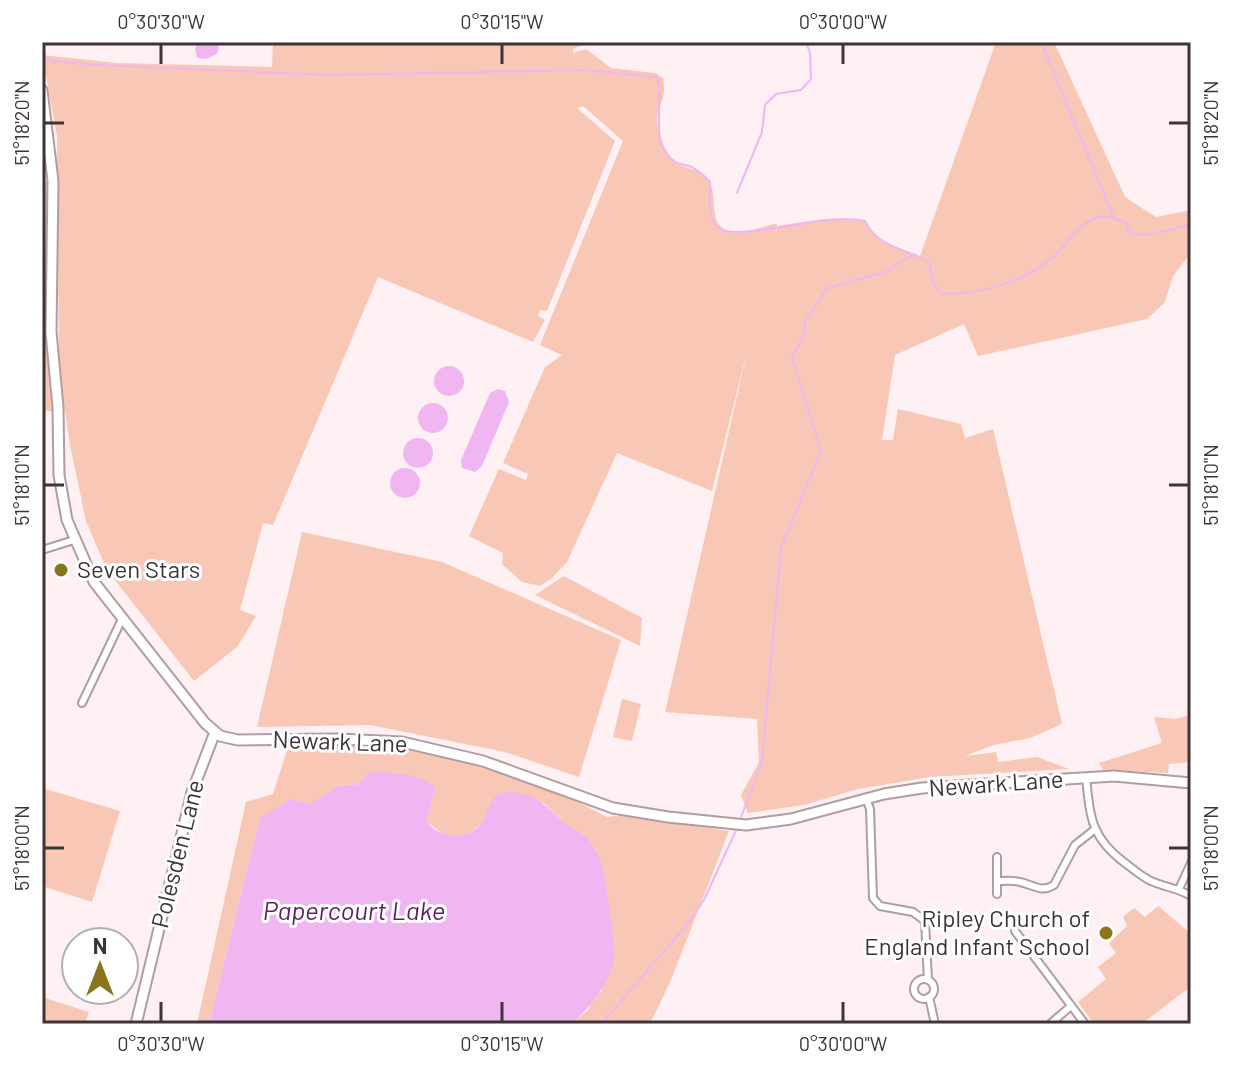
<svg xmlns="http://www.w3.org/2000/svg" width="1233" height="1066" font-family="Barlow,sans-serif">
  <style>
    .green { fill: #f8c7b6 }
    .water { fill: #f0b6f2 }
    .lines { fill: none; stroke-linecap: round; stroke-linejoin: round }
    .stream { stroke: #f0b6f2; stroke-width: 2 }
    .street-casing { stroke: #b19da1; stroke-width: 10 }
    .secondary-casing { stroke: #b19da1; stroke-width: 13 }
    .street { stroke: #fff; stroke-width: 6 }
    .secondary { stroke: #fff; stroke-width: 9 }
    .ticks { fill: none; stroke: #3c3436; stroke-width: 3 }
    .poi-dot { fill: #89761a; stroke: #fff; stroke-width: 3 }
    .labels { text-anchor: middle; stroke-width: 6; stroke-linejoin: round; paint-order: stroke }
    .poi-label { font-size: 24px; fill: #3c3436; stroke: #fff; text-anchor: start }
    .street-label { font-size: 24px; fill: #3c3436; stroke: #fff }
    .water-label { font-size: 26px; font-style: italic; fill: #601e64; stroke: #fff }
    .neatline { fill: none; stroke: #3c3436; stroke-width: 3 }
    .ticks-label { font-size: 20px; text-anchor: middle; fill: #3c3436 }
  </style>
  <rect width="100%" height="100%" fill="#fef0f3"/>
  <path class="green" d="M273,42H590L573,49V53L586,49L611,68L655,73L663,78C667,102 658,102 657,120C657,134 667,157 678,164C689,170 705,170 710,182C714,191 713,205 715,214C719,244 757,228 777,223L775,235L778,226C806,222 838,214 865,221C876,244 896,248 920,256L996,42H1054L1125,197L1156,217L1191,210V253L1173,276L1165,302L1147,319L978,356L964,324L895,355L882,440H893L898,409L961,424L965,438L993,429L1062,724L1030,738L994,745L965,756L996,752L998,762L1037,757L1069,769L930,777L858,789L804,805L748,813L741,795L759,762L757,719L665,712L747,352L712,491L617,453L567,562L551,579L540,586L522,582L502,564L503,553L469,536L499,469L526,480L528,474L503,463L545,367L562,355L540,345L623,141L583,106L577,108L615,141L547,311L540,310L538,316L545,320L533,342L378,277L273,525L263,523L240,610L256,616L237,647L194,681L107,570L86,521L70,445L59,370L57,136L42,55L117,63L272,67Z
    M42,180L49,182L56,412L42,410Z
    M302,532L442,562L621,640L579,777L505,752L370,725L257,727Z
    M564,576L642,618L640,646L535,595Z
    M622,699L641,704L632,741L613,737Z
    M1191,715V762L1169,764L1168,773L1103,770L1099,763L1162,743L1154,717L1175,719Z
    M289,744L423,750L485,767L576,801L607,817L625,815L729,831L671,980L650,1024H572L588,1010L594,996L602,991L586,837L572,831L544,803L481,825L466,835L446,836L427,822L435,788L366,775L358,784L338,786L310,805L260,818L209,1024H197L246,802L273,794Z
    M42,788L120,811L92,902L42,886Z
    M1158,906L1191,934V986L1142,1024H1094L1078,1002L1106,979L1098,967L1116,953L1109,943L1127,926L1123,917L1134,908L1145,917Z
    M42,997L89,1012L85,1024H42Z"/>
  <path class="water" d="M198,42L217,44L219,47L217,54L206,59L197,58L195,49Z
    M434 381a15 15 0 1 1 30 0a15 15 0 1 1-30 0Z
    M498,389L505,391L509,402L482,466L475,472L462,468L461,460L490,393Z
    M418 418a15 15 0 1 1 30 0a15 15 0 1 1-30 0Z
    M403 453a15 15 0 1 1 30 0a15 15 0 1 1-30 0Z
    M390 483a15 15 0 1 1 30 0a15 15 0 1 1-30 0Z
    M376,771C394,774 422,773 435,788L427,822C439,839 471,841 483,821C488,811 490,802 498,793C528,789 541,800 562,821C570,828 581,832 587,838C592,844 600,858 602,865C606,880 615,942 614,958C613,979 588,1010 572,1024H209L260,818L291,799L310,804L338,786L358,784L366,775Z"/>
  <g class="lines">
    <path class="stream" d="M1041,42L1114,218
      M42,60L97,65L330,75L585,70L657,77C666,102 646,145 677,163C677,163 689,166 689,166C698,169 704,176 710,182C710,196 706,221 721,229C742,241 829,212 865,221C878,248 905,248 929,262L933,284L940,293C976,297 1029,280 1055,255C1069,242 1078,224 1096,218C1105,214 1116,219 1126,222L1129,232C1147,240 1173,228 1191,224
      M737,193L762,132L765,105L776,94L801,90L811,79L810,53L806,42
      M42,411V412
      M740,820L762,762L781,548L821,451L792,357L803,337L805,322L827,288L882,273L915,254
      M601,1024L686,926L704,900L738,826"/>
    <defs>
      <path id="street" d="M42,550L74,540
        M82,703L123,617
        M1086,777C1090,817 1091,838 1125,863C1133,869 1142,877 1151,881C1164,887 1178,888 1191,896
        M866,798L870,809L873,898L880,906L913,912L925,921L928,980
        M997,857V894
        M998,881C1005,881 1013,880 1020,882C1034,885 1041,893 1054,885L1075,845L1094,830
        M1179,889L1191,863
        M1015,931L1085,1024
        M914 989a10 10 0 1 1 20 0a10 10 0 1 1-20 0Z
        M929,997L935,1024
        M1050,1024L1071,1006"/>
      <path id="secondary" d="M42,90L53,181L51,332L58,407L59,475L67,520L94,582L205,723L220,736L238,740L338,739L402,742L483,761L613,808L668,817L746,825L791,819L884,794L922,788L1114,776L1191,783
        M136,1024L192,792L215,732"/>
    </defs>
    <use href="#street" class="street-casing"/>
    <use href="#secondary" class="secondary-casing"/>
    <use href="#street" class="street"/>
    <use href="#secondary" class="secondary"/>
  </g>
  <path class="ticks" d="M161,44V64M502,44V64M843,44V64M44,123H64M1169,123H1189M44,485H64M1169,485H1189M44,848H64M1169,848H1189M161,1002V1022M502,1002V1022M843,1002V1022"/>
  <g class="poi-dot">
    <circle cx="61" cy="570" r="8"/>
    <circle cx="1106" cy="933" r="8"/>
  </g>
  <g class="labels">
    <g class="poi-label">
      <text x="77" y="578">Seven Stars</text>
      <text x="1090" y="927" text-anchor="end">Ripley Church of<tspan x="1090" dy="28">England Infant School</tspan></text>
    </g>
    <g class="street-label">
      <text transform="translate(340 742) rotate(2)" y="8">Newark Lane</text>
      <text transform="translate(996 784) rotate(-4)" y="8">Newark Lane</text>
      <text transform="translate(178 854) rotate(-76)" y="8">Polesden Lane</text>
    </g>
    <g class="water-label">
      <text x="354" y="920">Papercourt Lake</text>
    </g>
  </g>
  <rect width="1233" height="1066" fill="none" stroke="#ffffff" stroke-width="88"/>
  <g transform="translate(100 966)"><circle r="38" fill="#ffffff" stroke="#b1aeaf" stroke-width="2"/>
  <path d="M0-6L14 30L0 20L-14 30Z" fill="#89761a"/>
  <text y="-12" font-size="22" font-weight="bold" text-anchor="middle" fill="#3c3436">N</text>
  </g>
  <rect x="44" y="44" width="1145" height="978" class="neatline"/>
  <g class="ticks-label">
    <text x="161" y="29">0°30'30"W</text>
    <text x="502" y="29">0°30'15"W</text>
    <text x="843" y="29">0°30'00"W</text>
    <text transform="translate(22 123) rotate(-90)" y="7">51°18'20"N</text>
    <text transform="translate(1211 123) rotate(-90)" y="7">51°18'20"N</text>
    <text transform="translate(22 485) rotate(-90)" y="7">51°18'10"N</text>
    <text transform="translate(1211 485) rotate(-90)" y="7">51°18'10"N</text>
    <text transform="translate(22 848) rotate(-90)" y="7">51°18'00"N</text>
    <text transform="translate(1211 848) rotate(-90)" y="7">51°18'00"N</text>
    <text x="161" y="1051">0°30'30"W</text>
    <text x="502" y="1051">0°30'15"W</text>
    <text x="843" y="1051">0°30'00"W</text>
  </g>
</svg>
